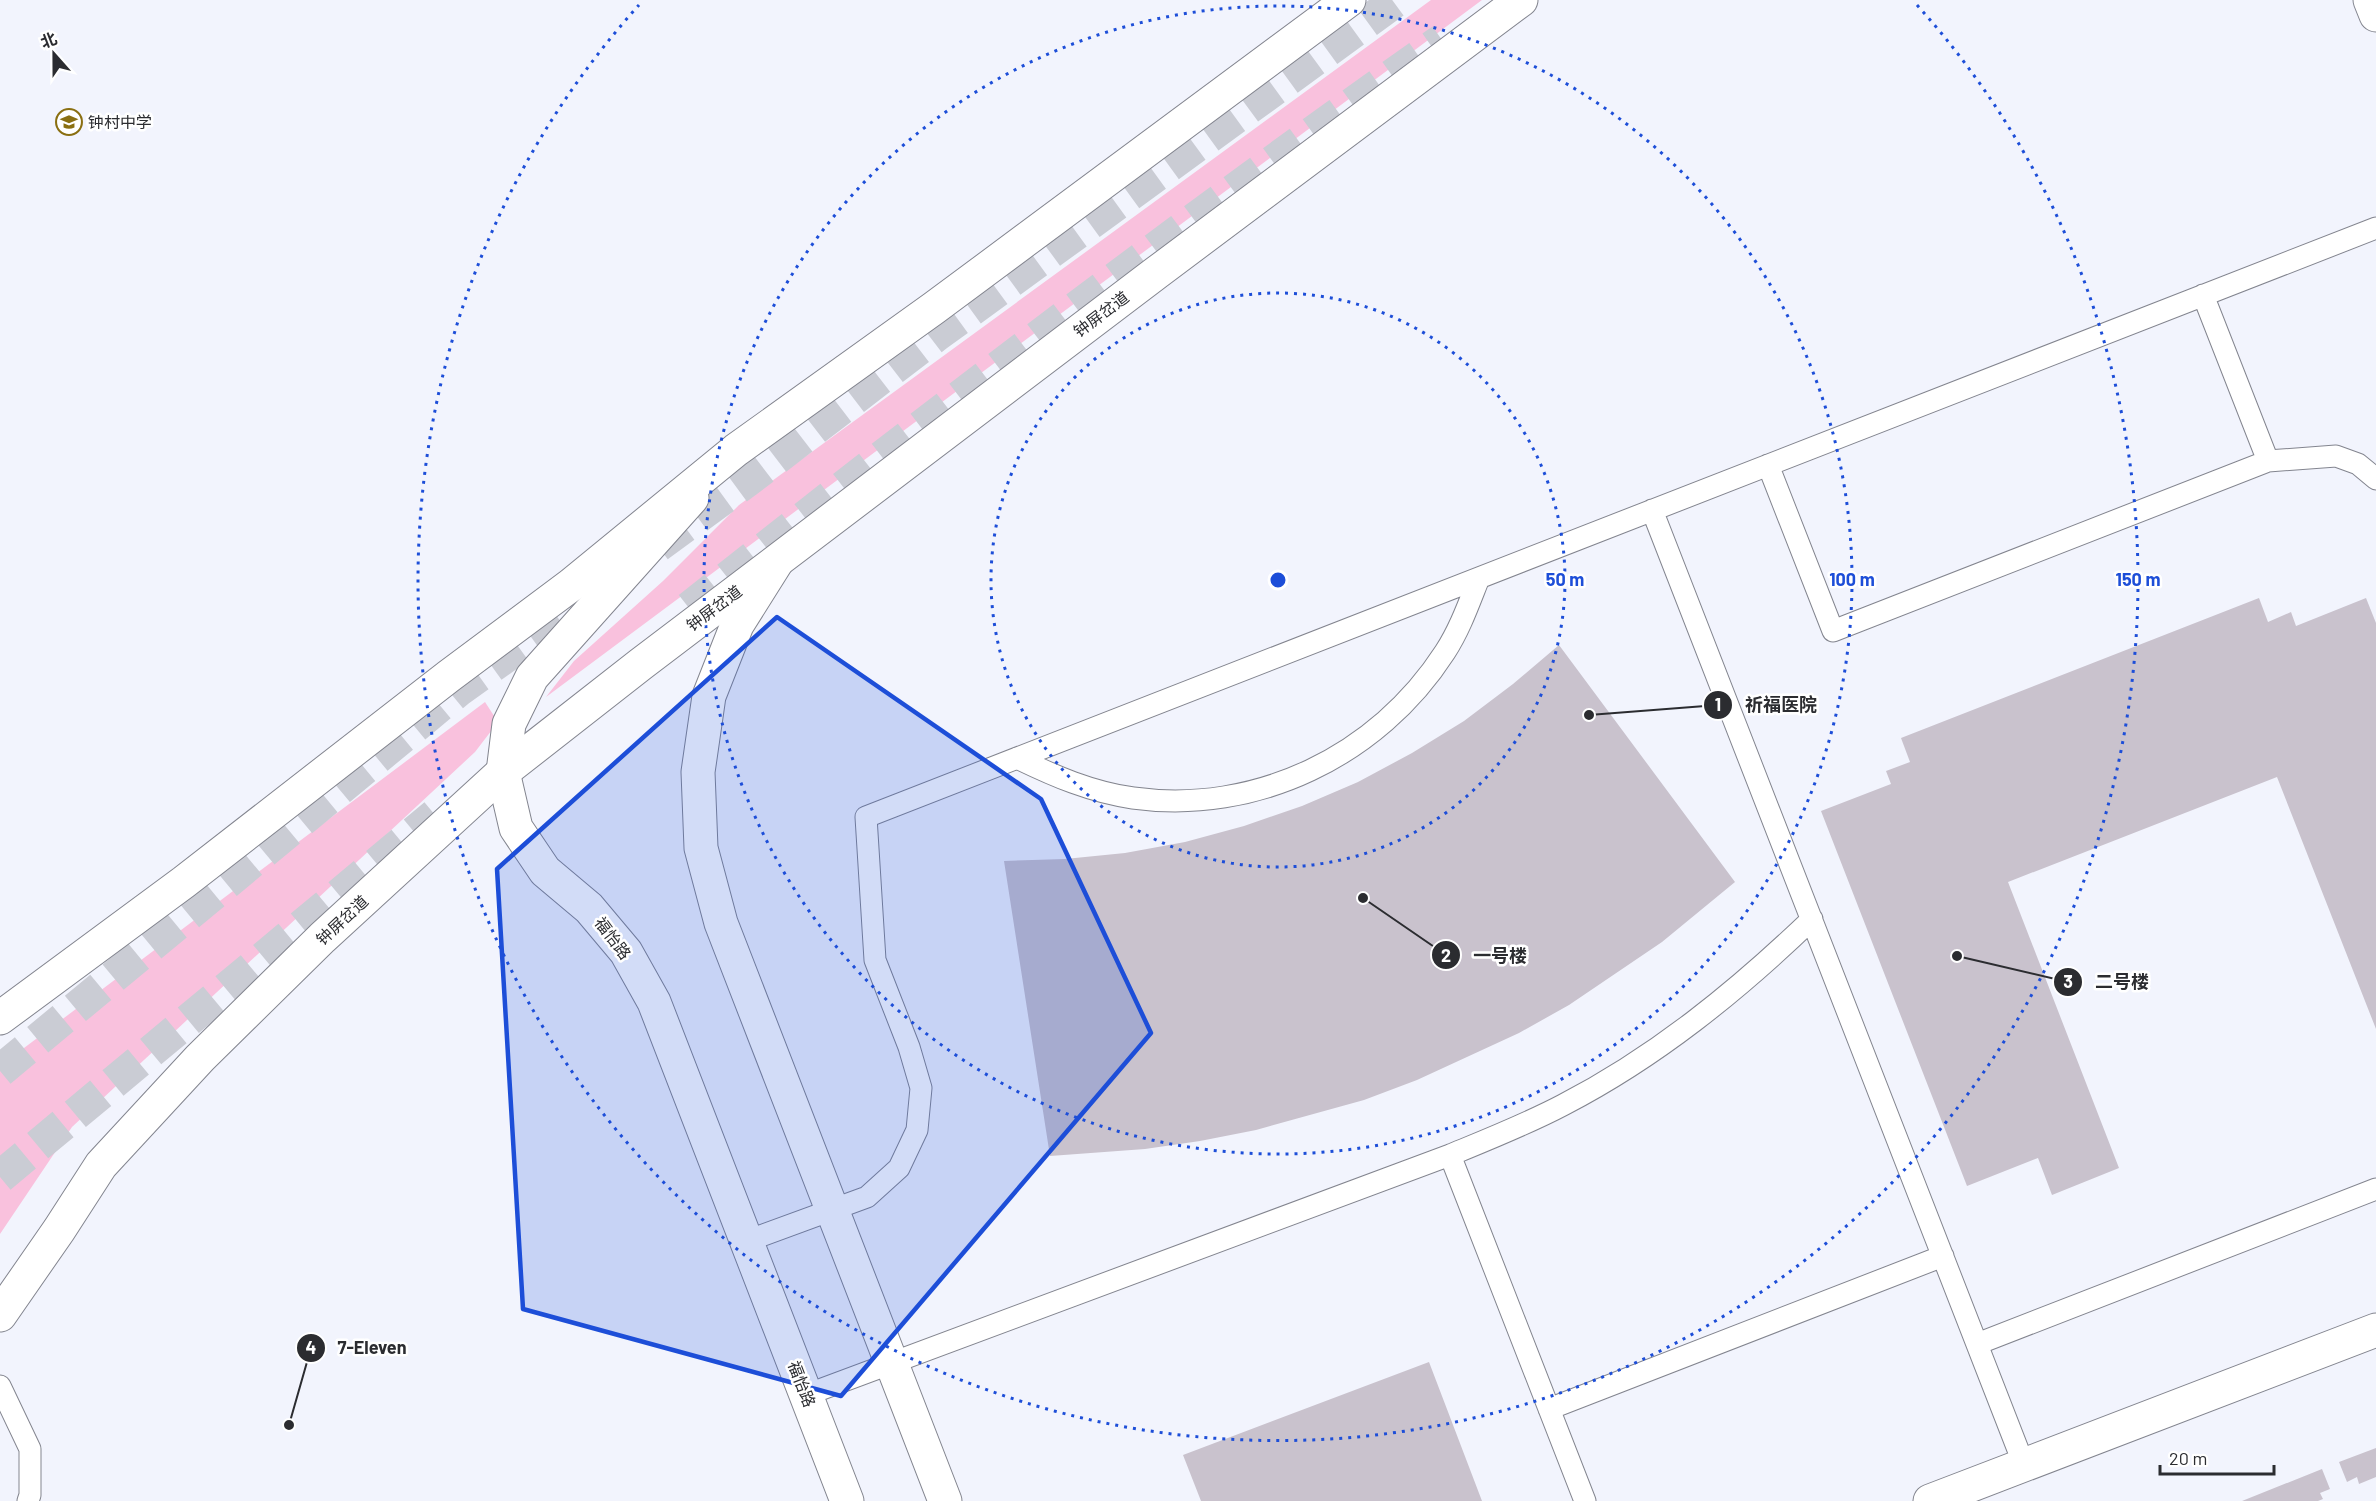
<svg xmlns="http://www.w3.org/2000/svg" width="2376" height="1501" font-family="Barlow,'Noto Sans SC',sans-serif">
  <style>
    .green { fill: #f9c1dd }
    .building { fill: #c9c2cd }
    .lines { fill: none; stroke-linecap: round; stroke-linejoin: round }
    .highway-tunnel { stroke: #caccd4; stroke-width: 33; stroke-dasharray: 33 16; stroke-linecap: butt }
    .lane-casing { stroke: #83858f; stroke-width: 23 }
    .street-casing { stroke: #83858f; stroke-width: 35 }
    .secondary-casing { stroke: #83858f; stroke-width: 35 }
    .lane { stroke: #fff; stroke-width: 21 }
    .street { stroke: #fff; stroke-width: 33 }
    .secondary { stroke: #fff; stroke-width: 33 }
    .marked { fill: #1d4ed8; fill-opacity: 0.2; stroke: #1d4ed8; stroke-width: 4.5; stroke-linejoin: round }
    .ring { fill: none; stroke: #1d4ed8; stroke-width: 3; stroke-dasharray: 3 6 }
    .labels { text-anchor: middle; stroke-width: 5; stroke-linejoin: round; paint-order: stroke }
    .poi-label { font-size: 16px; fill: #2b2c30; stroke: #fff; text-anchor: start }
    .street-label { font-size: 16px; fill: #2b2c30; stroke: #fff }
    .centre { fill: #1d4ed8; stroke: #fff; stroke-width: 3 }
    .ring-label { font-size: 18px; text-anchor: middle; font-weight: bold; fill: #1d4ed8; stroke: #fff; stroke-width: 5; stroke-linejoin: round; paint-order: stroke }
    .leader { fill: none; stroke: #2b2c30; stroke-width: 2 }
    .callout-dot { fill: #2b2c30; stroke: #fff; stroke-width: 2 }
    .mark-label { font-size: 18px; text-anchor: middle; font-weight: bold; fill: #fff }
    .callout-label { font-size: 18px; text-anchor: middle; font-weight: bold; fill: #2b2c30; stroke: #fff; stroke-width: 5; stroke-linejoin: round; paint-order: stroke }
  </style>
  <rect width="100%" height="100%" fill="#f2f4fd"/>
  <path class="green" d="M1431,0H1482L546,697L574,661L663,581L739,505Z
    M485,702L498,722L475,752L72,1127L0,1234V1066Z"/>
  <path class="building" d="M2259,598L2268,622L2291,612L2296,626L2366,598L2376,623V1029L2277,777L2008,882L2119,1168L2052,1195L2038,1158L1967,1186L1821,811L1891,784L1886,771L1910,762L1901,738Z
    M1559,645L1735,882L1662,942L1569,1005L1519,1033L1417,1080L1364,1100L1256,1130L1200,1141L1145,1149L1050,1156L1004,861L1065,859L1125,853L1185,842L1244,826L1302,806L1358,782L1412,753L1464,721L1513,684Z
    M1429,1362L1482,1501H1201L1183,1455Z
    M2376,1448V1477L2359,1484L2357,1477L2347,1482L2339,1462Z
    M2322,1469L2330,1489L2320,1493L2323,1499L2318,1501H2242Z"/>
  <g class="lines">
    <path class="highway-tunnel" d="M658,546L747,481L937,335L1397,0
      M689,608C936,413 1185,221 1442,40
      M0,1071L459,690L604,586
      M0,1177L435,815"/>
    <defs>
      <path id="lane" d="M2268,461L2336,456L2358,464L2376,479
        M1768,465L1833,631L2268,461L2203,295
        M1652,510L2024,1465
        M1017,758C1054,776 1091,792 1133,798C1256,815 1378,756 1445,652C1460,629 1469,603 1479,578
        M1450,1155L1585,1501
        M747,1241L867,1197L899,1168L917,1130L921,1088L909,1047L875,960L866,817L2376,228
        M1977,1344L2376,1189
        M0,1386L30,1449V1495L28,1501
        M806,1395L1450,1155C1489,1139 1527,1124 1563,1105C1656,1057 1737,991 1812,919
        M1549,1409L1943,1256"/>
      <path id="street" d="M692,498L532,677L509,724L503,772L516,828L545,871L589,908L626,952L654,1002L847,1501
        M776,563L737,625L709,696L698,772L701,848L721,923L945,1501
        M1930,1501L2376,1330"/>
      <path id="secondary" d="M2370,0L2376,15
        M0,1018L184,882L449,676L571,585L736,450L934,308L1349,0
        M0,1315L59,1230L101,1165L200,1058L322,938L503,772L641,664L1156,273L1521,0"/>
    </defs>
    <use href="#lane" class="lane-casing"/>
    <use href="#street" class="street-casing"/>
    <use href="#secondary" class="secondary-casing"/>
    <use href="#lane" class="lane"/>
    <use href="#street" class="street"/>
    <use href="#secondary" class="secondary"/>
  </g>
  <path class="marked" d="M777,617L1041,799L1151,1033L841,1396L523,1309L497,869Z"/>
  <g class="ring">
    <circle cx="1278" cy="580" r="287"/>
    <circle cx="1278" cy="580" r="574"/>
    <path d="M1917 5A860 860 0 1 1 639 5"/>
  </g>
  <defs>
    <symbol id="school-ring" viewBox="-11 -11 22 22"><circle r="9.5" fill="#fff" stroke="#8a6f11" stroke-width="1.5"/><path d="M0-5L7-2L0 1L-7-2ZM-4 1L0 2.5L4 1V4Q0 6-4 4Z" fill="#8a6f11"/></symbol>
  </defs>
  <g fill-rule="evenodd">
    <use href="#school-ring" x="54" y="107" width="30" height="30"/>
  </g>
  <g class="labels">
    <g class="poi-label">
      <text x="88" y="128">钟村中学</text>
    </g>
    <g class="street-label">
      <text transform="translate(1101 314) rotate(-37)" y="6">钟屏岔道</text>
      <text transform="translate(714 608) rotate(-37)" y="6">钟屏岔道</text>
      <text transform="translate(342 920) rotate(-43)" y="6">钟屏岔道</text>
      <text transform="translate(613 938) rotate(53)" y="6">福怡路</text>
      <text transform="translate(802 1384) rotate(69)" y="6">福怡路</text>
    </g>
  </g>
  <circle cx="1278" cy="580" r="9" class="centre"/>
  <g class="ring-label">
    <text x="1565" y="586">50 m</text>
    <text x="1852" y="586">100 m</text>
    <text x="2138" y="586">150 m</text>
  </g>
  <path class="leader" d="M1589 715L1718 705M1363 898L1446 955M1957 956L2068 982M289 1425L311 1348"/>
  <g class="callout-dot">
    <circle cx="1589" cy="715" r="6"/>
    <circle cx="1363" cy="898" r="6"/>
    <circle cx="1957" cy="956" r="6"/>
    <circle cx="289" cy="1425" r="6"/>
    <circle cx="1718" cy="705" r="15"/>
    <circle cx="1446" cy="955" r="15"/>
    <circle cx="2068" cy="982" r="15"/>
    <circle cx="311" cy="1348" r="15"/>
  </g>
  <g class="mark-label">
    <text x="1718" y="711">1</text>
    <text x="1446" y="962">2</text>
    <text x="2068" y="988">3</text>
    <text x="311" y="1354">4</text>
  </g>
  <g class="callout-label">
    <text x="1781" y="711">祈福医院</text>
    <text x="1500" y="962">一号楼</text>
    <text x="2122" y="988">二号楼</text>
    <text x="372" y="1354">7-Eleven</text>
  </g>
  <g transform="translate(54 54) rotate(339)" stroke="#ffffff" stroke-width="4.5" paint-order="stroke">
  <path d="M0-4.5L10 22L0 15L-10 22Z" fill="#2b2c30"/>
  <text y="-9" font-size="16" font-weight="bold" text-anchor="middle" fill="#2b2c30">北</text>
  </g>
  <path d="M2160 1465v9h114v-9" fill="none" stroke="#2b2c30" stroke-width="3"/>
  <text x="2169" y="1465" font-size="18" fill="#2b2c30" stroke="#ffffff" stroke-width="4.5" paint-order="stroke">20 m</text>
</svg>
